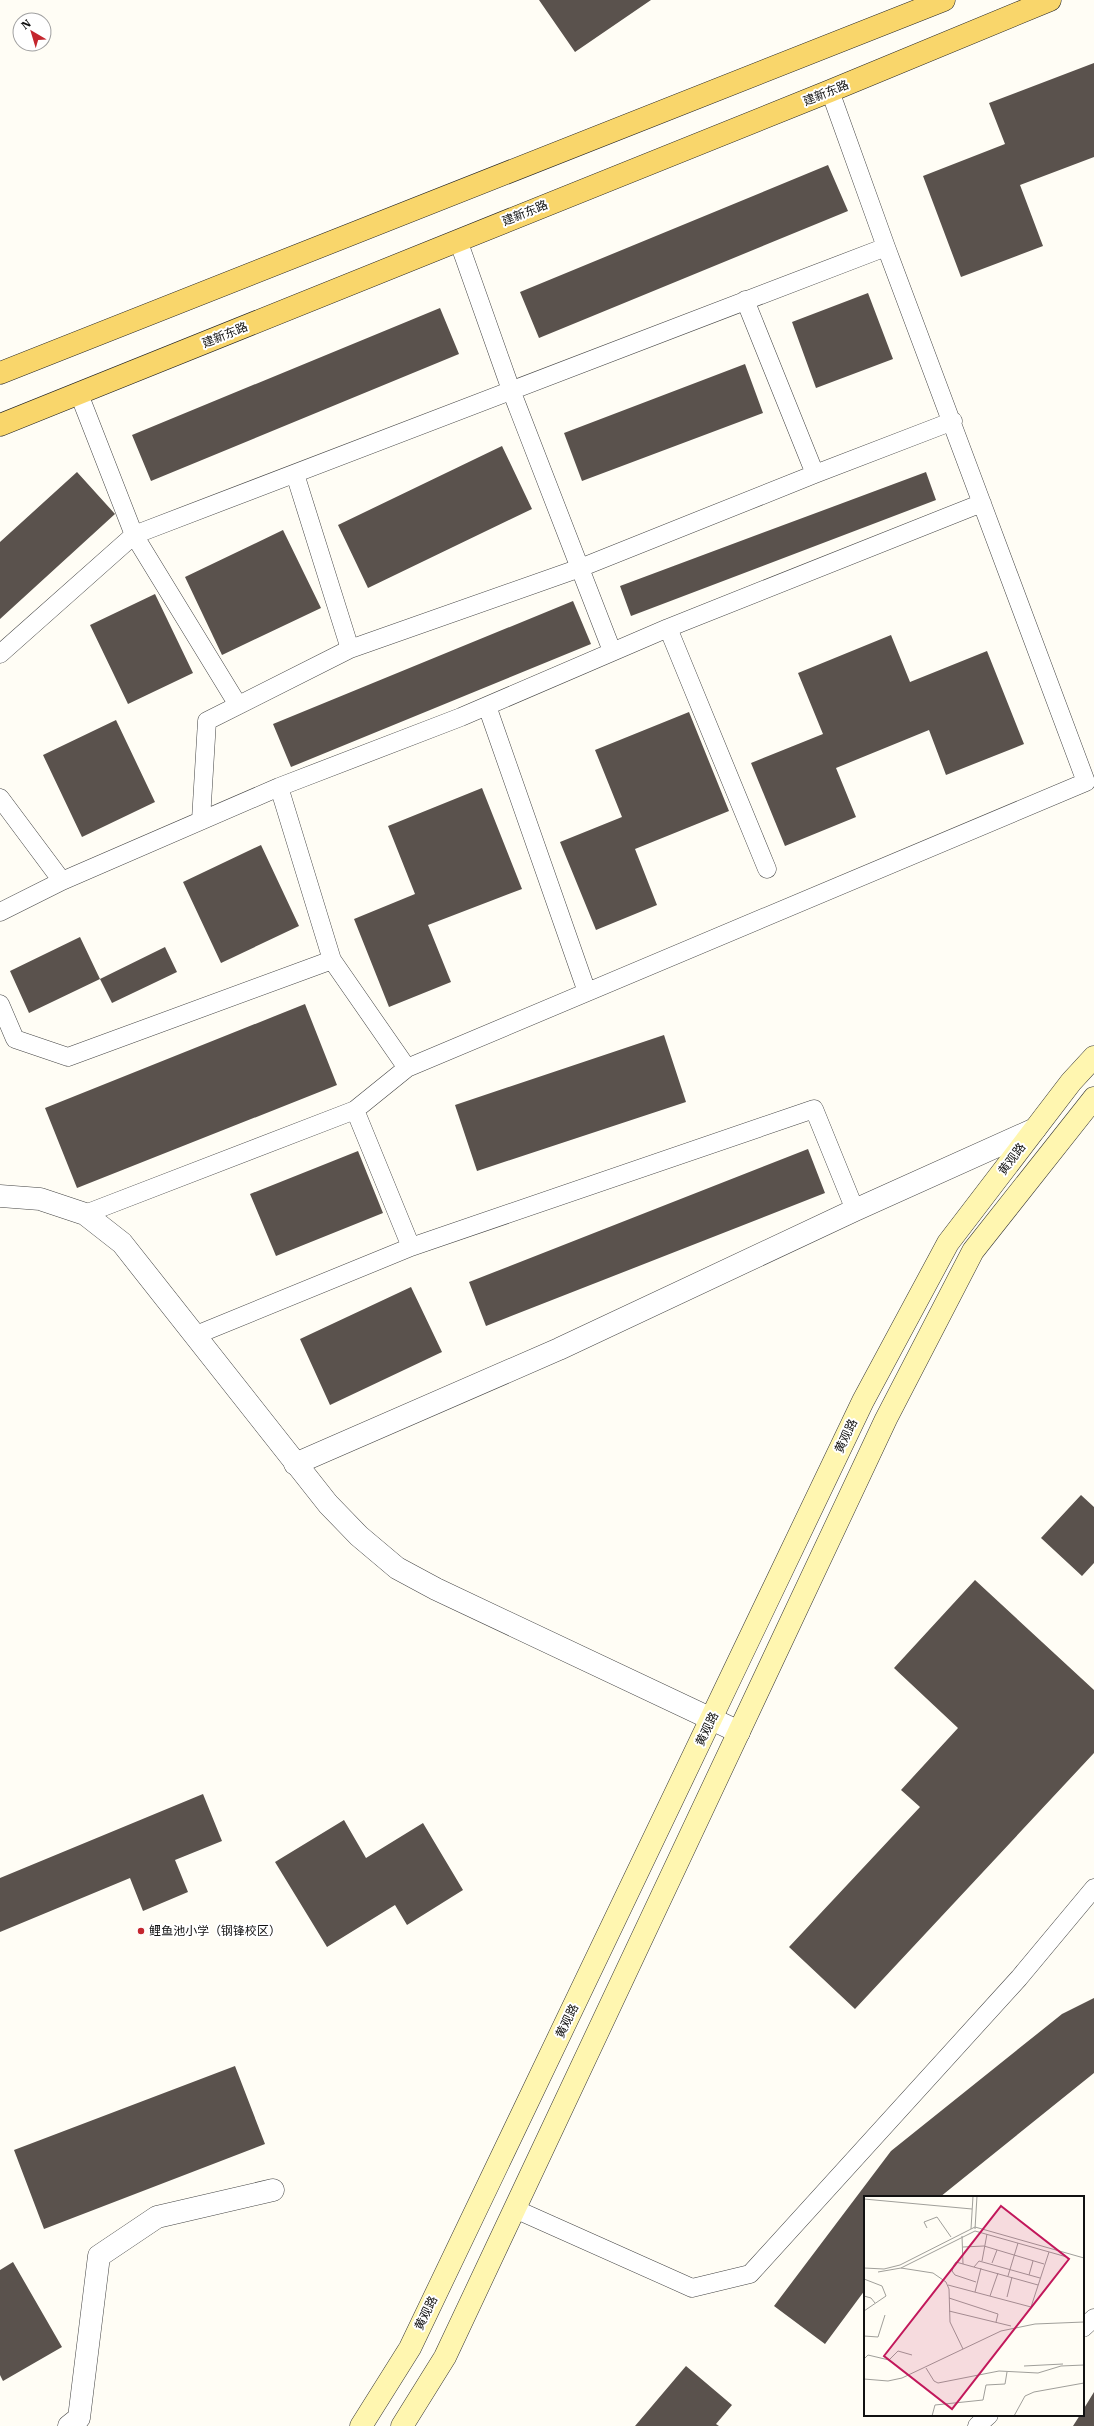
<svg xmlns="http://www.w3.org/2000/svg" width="1094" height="2426" font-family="'IBM Plex Serif','Noto Sans SC',serif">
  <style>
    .building { fill: #5a524d }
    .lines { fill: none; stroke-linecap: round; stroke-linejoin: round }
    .service-casing { stroke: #444; stroke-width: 19 }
    .minor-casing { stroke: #444; stroke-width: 23 }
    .tertiary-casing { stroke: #444; stroke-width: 23 }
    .secondary-casing { stroke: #333; stroke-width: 23 }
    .primary-casing { stroke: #222; stroke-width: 23 }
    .service { stroke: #fff; stroke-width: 18 }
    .minor { stroke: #fff; stroke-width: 22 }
    .tertiary { stroke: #fff; stroke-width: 22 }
    .secondary { stroke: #fff6b0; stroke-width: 22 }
    .primary { stroke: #f9d66b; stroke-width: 22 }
    .poi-dot { fill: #c4262e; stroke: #fff; stroke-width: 1.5 }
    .labels { text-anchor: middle; stroke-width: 4; stroke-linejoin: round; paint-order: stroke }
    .street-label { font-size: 12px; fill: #111; stroke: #fff }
    .poi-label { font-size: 12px; fill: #111; stroke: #fff; text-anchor: start }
    .inset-road { fill: none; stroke: #a09f9a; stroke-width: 1 }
    .view { fill: #c2185b; fill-opacity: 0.15; stroke: #c2185b; stroke-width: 2 }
    .inset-edge { fill: none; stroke: #111; stroke-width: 2 }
  </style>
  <rect width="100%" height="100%" fill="#fffdf5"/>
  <path class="building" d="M539,0H651L575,52Z
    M1094,63V157L1020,185L1043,246L961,277L923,176L1005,144L989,103Z
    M828,165L848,211L539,338L520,292Z
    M868,293L893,359L816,388L792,322Z
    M440,308L459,354L151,481L132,435Z
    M745,364L763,413L582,481L564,433Z
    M502,446L532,509L368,588L338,525Z
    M77,472L115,514L0,619V542Z
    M926,472L936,500L631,616L620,586Z
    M283,530L321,608L222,655L185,577Z
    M155,594L193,673L128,704L90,625Z
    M573,601L591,644L291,767L273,724Z
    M891,635L910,682L987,651L1024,744L946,775L929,730L836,768L856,817L785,846L751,763L823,734L798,673Z
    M689,712L729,811L635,849L657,905L596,930L560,842L622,817L595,750Z
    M116,720L155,802L82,837L43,755Z
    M482,788L522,889L428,925L451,982L389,1007L354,919L415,894L388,826Z
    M261,845L299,926L221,963L183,882Z
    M80,937L100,979L29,1013L10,971Z
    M165,947L177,972L112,1003L100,979Z
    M305,1004L337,1085L77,1188L45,1108Z
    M664,1035L686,1102L477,1171L455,1105Z
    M808,1149L825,1193L486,1326L469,1282Z
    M358,1151L383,1213L276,1256L250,1194Z
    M411,1287L442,1352L330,1405L300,1339Z
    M1081,1495L1094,1507V1563L1082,1576L1041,1538Z
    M975,1580L1094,1690V1753L855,2009L789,1947L920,1807L901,1790L958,1728L894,1668Z
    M203,1794L222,1841L175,1860L188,1892L143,1911L130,1878L0,1932V1878Z
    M344,1820L366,1858L423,1823L463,1890L407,1925L395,1905L327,1947L275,1862Z
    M1094,1998V2073L940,2197H865V2290L825,2344L774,2306L891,2151L1062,2014Z
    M235,2066L265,2144L44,2229L14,2150Z
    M13,2262L62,2347L3,2381L0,2375V2270Z
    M686,2366L732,2405L716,2424L719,2426H635Z
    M1094,2392V2426H1073L1080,2415H1083V2410Z"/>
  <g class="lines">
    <defs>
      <path id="service" d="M458,240L511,390L612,651
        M745,300L815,474
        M79,394L134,535L238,705
        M295,474L350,649
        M668,628L767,869
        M0,654L134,535L886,247
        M487,706L587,992
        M279,787L332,960L407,1068
        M0,798L62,881
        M201,820L207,721L350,649L580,568L815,474L953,421
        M0,912L62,881L279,787L461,717L668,628L982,503
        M0,1004L15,1039L68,1057L332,960
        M355,1110L411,1247
        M85,1214L355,1110L407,1068L1086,782L886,247L830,91
        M196,1335L411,1247L814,1109L855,1210
        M515,2209L692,2288L750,2274L1019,1978L1094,1888
        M1083,2328L1094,2318
        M977,2426L989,2415"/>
      <path id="minor" d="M295,1464L559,1349L855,1210L1035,1129
        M69,2426L79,2418L99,2256L157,2217L273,2190"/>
      <path id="tertiary" d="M0,1196L40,1199L85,1214L122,1243L328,1504L359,1536L397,1568L436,1589L739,1732"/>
      <path id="secondary" d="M361,2426L410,2348L863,1401L948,1243L1071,1082L1094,1057
        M402,2426L445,2357L886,1419L973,1251L1094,1098"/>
      <path id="primary" d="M0,373L944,0
        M0,425L830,91L1050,0"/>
    </defs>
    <use href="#service" class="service-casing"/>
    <use href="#minor" class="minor-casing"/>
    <use href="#tertiary" class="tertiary-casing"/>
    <use href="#secondary" class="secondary-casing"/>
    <use href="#primary" class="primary-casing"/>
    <use href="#service" class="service"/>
    <use href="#minor" class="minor"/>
    <use href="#tertiary" class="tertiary"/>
    <use href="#secondary" class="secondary"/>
    <use href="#primary" class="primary"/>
  </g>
  <circle class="poi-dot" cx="141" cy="1931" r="4"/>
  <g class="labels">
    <g class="street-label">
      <text transform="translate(826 93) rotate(-22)" y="4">建新东路</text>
      <text transform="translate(525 213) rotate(-22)" y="4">建新东路</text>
      <text transform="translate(225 335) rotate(-22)" y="4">建新东路</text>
      <text transform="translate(1012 1159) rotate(-53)" y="4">黄观路</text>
      <text transform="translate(846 1436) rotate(-65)" y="4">黄观路</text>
      <text transform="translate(707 1729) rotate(-64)" y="4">黄观路</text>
      <text transform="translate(567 2021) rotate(-64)" y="4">黄观路</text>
      <text transform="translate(426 2313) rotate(-64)" y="4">黄观路</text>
    </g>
    <g class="poi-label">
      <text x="149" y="1935">鲤鱼池小学（钢锋校区）</text>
    </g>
  </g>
  <g transform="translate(864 2196)">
    <rect width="220" height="220" fill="#fffdf5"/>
    <path class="inset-road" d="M0,3L108,13M63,32L60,26L73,21L87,41M107,33L109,0M111,33L113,0M98,40L99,68M99,51L120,50L180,68M118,65L123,38M128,67L133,54M110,71L115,65L176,82M0,72L20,73L36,69L111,31L220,62M37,72L69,77L82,86L85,93L86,126L99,153M14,76L37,72L111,35L203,61M165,79L169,65M144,80L154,47M0,83L18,90L22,100L0,115M112,86L91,79L88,75L90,69L92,66L99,68L174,89M84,89L167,111L185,56M111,96L117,72M0,100L7,102L11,107M126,100L134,77M143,101L148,81M85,102L134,118L132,126M85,115L147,130M0,140L14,141L21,119M0,163L4,159L25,164L34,155L48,159M160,170L199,168M62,172L70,185L74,187L135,175L174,177L197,170L220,169M0,183L24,185L38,182L137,135L171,128L220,126M68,220L71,209L119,204L122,189L141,188L143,176M150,220L161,200L170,196L220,187"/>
    <path class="view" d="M137,10L205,63L88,213L20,160Z"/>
    <rect width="220" height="220" class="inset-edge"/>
  </g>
  <g transform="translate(32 32) rotate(322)"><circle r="19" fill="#ffffff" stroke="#a0a0a0"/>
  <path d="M0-3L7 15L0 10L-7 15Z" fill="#c4262e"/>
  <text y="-6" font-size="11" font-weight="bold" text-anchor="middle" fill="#111111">N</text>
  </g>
</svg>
